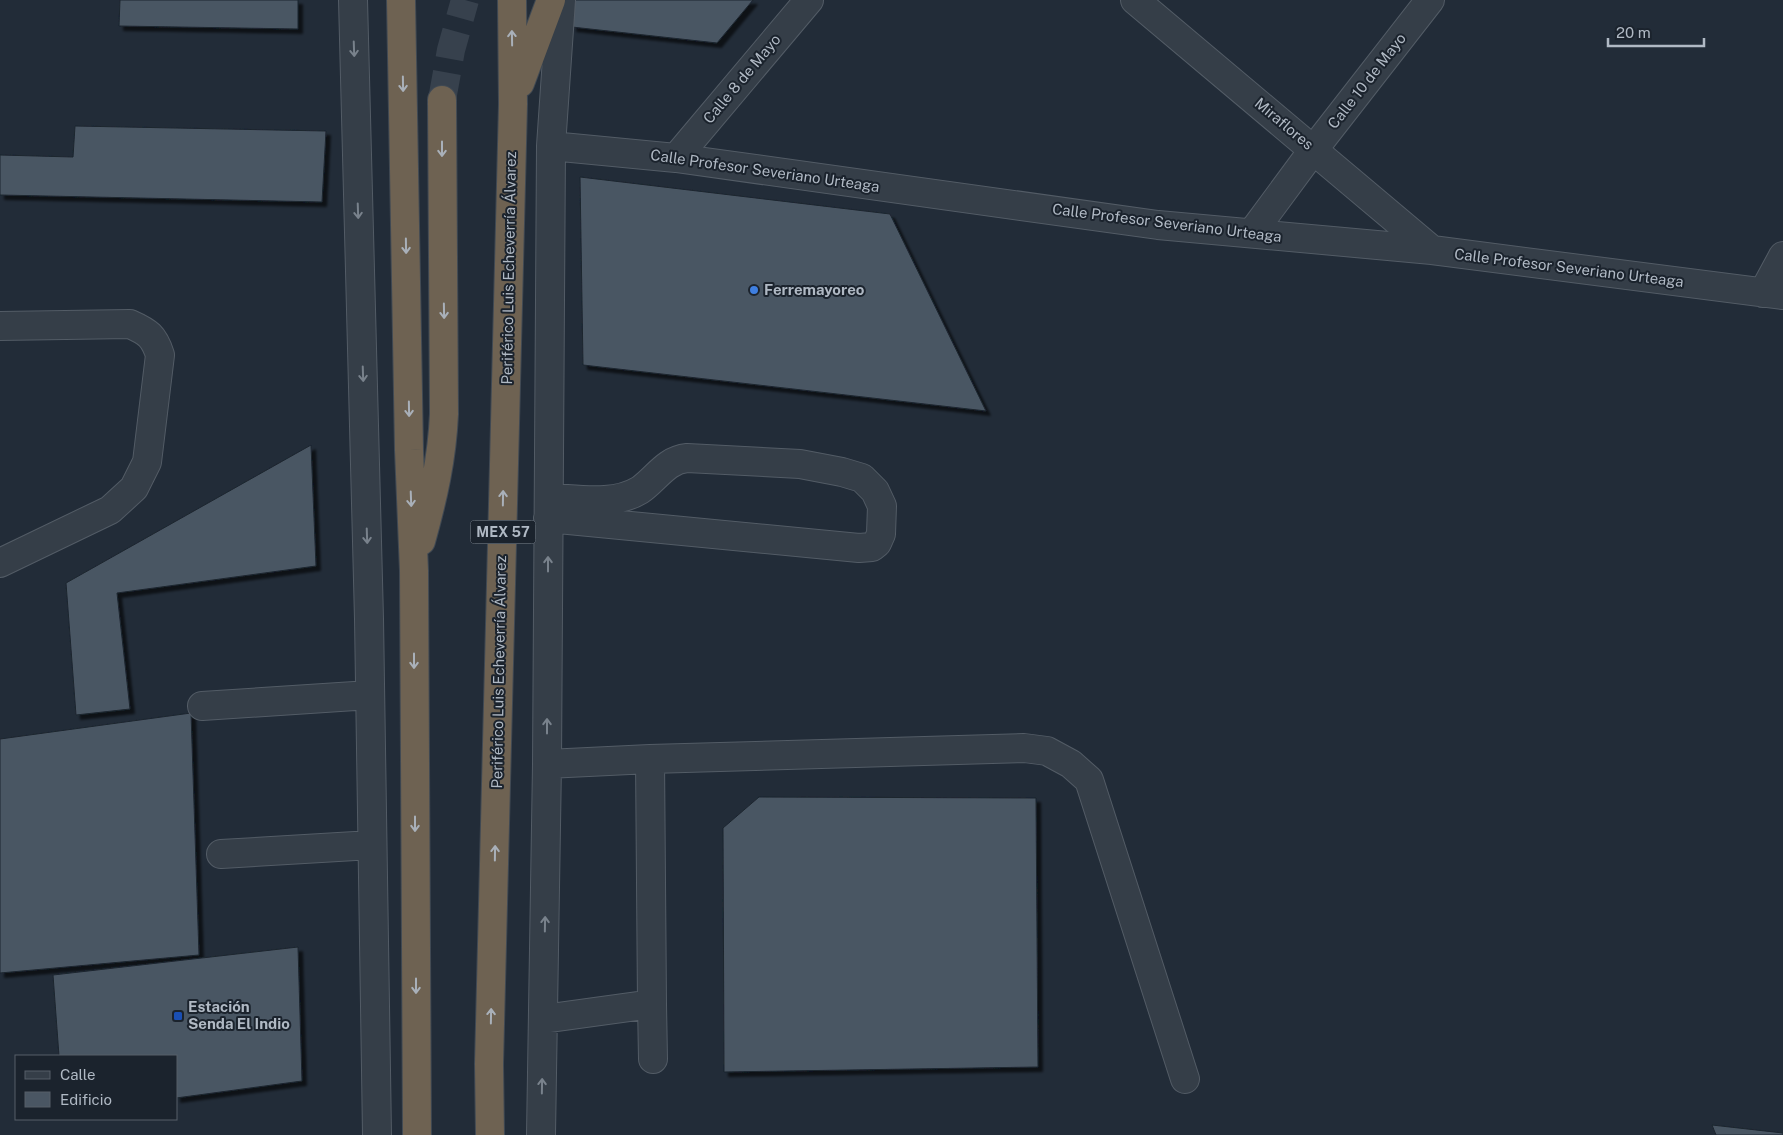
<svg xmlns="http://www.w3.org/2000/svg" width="1783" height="1135" font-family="'Public Sans',sans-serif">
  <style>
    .building { fill: #4a5663; stroke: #1c252f; filter: url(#shadow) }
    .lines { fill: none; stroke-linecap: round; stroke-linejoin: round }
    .highway-tunnel { stroke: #37414d; stroke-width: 28; stroke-dasharray: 28 14; stroke-linecap: butt }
    .minor-casing { stroke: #535c66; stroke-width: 30 }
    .highway-casing { stroke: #404953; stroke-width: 30 }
    .minor { stroke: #353e48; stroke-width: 28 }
    .highway { stroke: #6e6252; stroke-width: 28 }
    .oneway { stroke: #a9b0b9 }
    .oneway2 { stroke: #79828c }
    .shop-dot { fill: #3f7fe0; stroke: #1b232d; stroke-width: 2 }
    .transit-dot { fill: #1a4fb4; stroke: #1b232d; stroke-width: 2 }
    .labels { text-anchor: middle; stroke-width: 4; stroke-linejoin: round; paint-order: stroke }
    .shield { fill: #1b232d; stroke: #838c97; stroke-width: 1 }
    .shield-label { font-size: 14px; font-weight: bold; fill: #b0b9c4 }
    .street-label { font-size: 15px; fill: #b0b9c4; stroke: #1b232d }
    .poi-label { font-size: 15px; font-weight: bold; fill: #b0b9c4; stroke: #1b232d; text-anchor: start }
  </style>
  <defs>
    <filter id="shadow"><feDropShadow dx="4.5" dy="4.5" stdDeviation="1" flood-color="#0009"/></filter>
  </defs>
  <rect width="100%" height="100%" fill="#222c38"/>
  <path class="building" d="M120,0H298V29L119,26Z
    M575,0H753L717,43L572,27Z
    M75,126L326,131L322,202L0,195V155L73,157Z
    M580,177L890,214L986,411L583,365Z
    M311,445L316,566L117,593L130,709L76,715L66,583Z
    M191,713L199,955L0,973V739Z
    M759,797L1036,798L1038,1067L724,1072L723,828Z
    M298,947L302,1081L176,1098V1056H59L53,975Z
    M1712,1125L1783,1133V1135H1716Z"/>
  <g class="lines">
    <path class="highway-tunnel" d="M442,100L451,50L465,0"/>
    <defs>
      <path id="minor" d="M353,0L369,619L377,1135
        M1135,0L1432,250
        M551,146L676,158L1158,225L1432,250L1783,295
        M676,158L809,0
        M1252,233L1314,149L1430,0
        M1763,293L1783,256
        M0,326L130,324C148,332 154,336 160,355L147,462L134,488L110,510L0,563
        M548,518L859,548L872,547L877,543L881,534L882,506L875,491L862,478L842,472L800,464L687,458C666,460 656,479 640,490C614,506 578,499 549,498
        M202,706L370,695
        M547,764L650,759L1024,748L1047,751L1071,764L1089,780L1185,1079
        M221,854L372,845
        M652,1004L653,1059
        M543,1019L652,1004L650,759
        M541,1135L547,764L551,146L561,0"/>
      <path id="highway" d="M401,0L409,450L414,571L417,1135
        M520,83L551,0
        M421,541C433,498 442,459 444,414L442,100
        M490,1135L489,1064L513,104L512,0"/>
    </defs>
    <use href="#minor" class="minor-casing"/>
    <use href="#highway" class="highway-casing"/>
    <use href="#minor" class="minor"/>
    <use href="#highway" class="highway"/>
  </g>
  <defs><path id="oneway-shaft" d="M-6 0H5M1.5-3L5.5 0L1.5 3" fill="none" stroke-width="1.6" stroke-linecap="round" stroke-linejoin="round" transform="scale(1.25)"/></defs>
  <g class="oneway">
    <use href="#oneway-shaft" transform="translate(512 38) rotate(-91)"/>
    <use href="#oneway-shaft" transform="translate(403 84) rotate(89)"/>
    <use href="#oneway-shaft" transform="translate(442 149) rotate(90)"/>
    <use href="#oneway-shaft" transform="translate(406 246) rotate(89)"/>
    <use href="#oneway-shaft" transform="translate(444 311) rotate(89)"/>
    <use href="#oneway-shaft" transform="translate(409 409) rotate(89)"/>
    <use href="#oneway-shaft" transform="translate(503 498) rotate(-89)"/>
    <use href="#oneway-shaft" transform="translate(411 499) rotate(88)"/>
    <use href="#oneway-shaft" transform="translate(414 661) rotate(90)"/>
    <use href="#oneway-shaft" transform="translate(415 824) rotate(90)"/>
    <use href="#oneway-shaft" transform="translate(495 853) rotate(-89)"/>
    <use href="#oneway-shaft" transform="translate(416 986) rotate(90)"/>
    <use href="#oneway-shaft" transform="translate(491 1016) rotate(-89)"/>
  </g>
  <g class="oneway2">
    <use href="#oneway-shaft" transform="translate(354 49) rotate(88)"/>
    <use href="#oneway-shaft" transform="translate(358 211) rotate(88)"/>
    <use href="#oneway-shaft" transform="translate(363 374) rotate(88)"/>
    <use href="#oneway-shaft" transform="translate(367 536) rotate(88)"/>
    <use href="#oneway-shaft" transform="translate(548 564) rotate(-90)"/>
    <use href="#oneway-shaft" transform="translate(547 726) rotate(-90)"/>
    <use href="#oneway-shaft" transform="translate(545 924) rotate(-89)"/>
    <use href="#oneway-shaft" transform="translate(542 1086) rotate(-89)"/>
  </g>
  <circle class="shop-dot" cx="754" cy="290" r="5"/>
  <rect class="transit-dot" x="173" y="1011" width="10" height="10" rx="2.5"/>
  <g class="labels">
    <rect class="shield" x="470.5" y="520.5" width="65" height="23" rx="4"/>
    <g class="shield-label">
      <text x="503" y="537">MEX 57</text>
    </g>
    <g class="street-label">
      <text transform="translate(742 79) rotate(-50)" y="5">Calle 8 de Mayo</text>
      <text transform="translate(1367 81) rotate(-52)" y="5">Calle 10 de Mayo</text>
      <text transform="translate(1284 124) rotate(40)" y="5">Miraflores</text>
      <text transform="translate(765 171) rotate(8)" y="5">Calle Profesor Severiano Urteaga</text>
      <text transform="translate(1167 223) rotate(7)" y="5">Calle Profesor Severiano Urteaga</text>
      <text transform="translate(509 268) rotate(-89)" y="5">Periférico Luis Echeverría Álvarez</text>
      <text transform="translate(1569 268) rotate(7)" y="5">Calle Profesor Severiano Urteaga</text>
      <text transform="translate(499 672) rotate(-89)" y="5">Periférico Luis Echeverría Álvarez</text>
    </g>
    <g class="poi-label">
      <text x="764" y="295">Ferremayoreo</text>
      <text x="188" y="1012">Estación<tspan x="188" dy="17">Senda El Indio</tspan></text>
    </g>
  </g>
  <rect x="15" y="1055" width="162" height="65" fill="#1b232d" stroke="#575f69"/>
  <rect x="25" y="1071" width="25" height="8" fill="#353e48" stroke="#575f69"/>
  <text x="60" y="1080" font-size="15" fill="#b0b9c4">Calle</text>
  <rect x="25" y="1092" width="25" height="15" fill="#4a5663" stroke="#575f69"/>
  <text x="60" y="1105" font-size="15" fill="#b0b9c4">Edificio</text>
  <path d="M1608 38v8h96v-8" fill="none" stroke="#b0b9c4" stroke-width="2.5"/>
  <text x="1616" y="38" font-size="15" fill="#b0b9c4" stroke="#1b232d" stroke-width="4" paint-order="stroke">20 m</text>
</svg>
